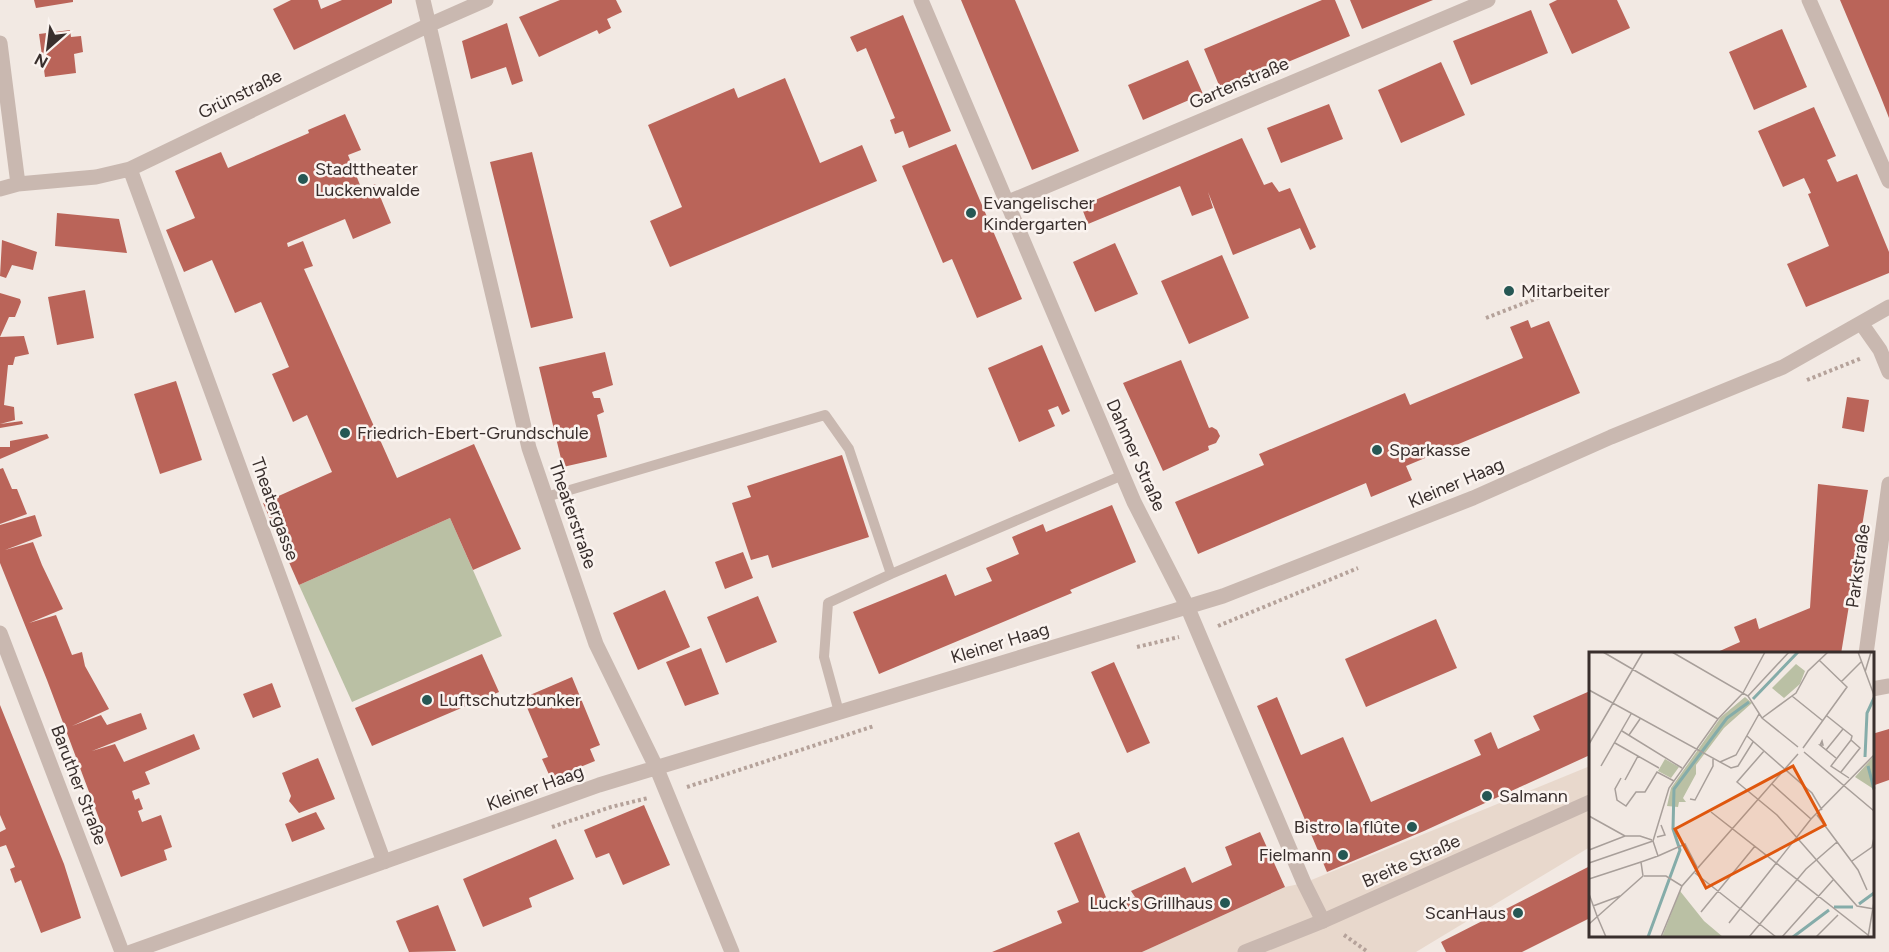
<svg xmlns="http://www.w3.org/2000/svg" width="1889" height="952" font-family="Figtree,sans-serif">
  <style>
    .green { fill: #bac0a4 }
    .plaza { fill: #e8d8cc }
    .building { fill: #ba6459 }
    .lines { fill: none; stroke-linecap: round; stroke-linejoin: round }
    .path { stroke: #b5a29a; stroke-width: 4; stroke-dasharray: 3 3; stroke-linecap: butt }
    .service { stroke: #c9b8b0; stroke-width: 10 }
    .pedestrian { stroke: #c9b8b0; stroke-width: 15 }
    .minor { stroke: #c9b8b0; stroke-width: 15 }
    .poi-dot { fill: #265754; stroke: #faf3ef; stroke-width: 2 }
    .labels { text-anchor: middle; stroke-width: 5; stroke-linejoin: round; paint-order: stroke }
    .street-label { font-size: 18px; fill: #392f2d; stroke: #faf3ef }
    .poi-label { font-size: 18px; fill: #392f2d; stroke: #faf3ef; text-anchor: start }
    .inset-river { fill: none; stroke: #85aca9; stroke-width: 3 }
    .inset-road { fill: none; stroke: #a89f9a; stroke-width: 1.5 }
    .view { fill: #df570e; fill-opacity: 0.15; stroke: #df570e; stroke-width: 3 }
    .inset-edge { fill: none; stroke: #392f2d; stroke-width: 3 }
  </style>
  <rect width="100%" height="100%" fill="#f2e9e3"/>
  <path class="green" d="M450,518L502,636L352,702L299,585Z"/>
  <path class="plaza" d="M1590,766V847L1416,952H1142L1285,887L1304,883Z"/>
  <path class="building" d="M34,0H73V2L36,8Z
    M291,0H318L321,9L342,0H392V3L294,50L273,9Z
    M560,0H616L622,12L607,19L611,28L599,34L597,30L539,57L519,17Z
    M961,0H1015L1079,151L1032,170Z
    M1322,0H1335L1350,36L1221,90L1204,49Z
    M1350,0H1433L1362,29Z
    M1557,0H1617L1630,28L1572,54L1549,4Z
    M1840,0H1889V118L1880,95Z
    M1531,10L1548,53L1471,85L1453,41Z
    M903,15L951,131L909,148L903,131L895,134L890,120L895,118L866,48L857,52L850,37Z
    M507,23L523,81L512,85L506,67L471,79L462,41Z
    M1782,29L1807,87L1754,110L1729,52Z
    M70,30L71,37L81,36L83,52L74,54L76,73L45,77L39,34Z
    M1188,60L1203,94L1143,120L1128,85Z
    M1441,62L1465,115L1401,143L1378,90Z
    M785,78L820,163L862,145L877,181L670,267L650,221L682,207L648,125L734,88L738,98Z
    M1329,104L1343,139L1281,163L1267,128Z
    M1814,107L1836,156L1827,160L1837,182L1857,174L1889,252V273L1806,307L1787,264L1829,246L1808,194L1811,193L1804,178L1783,187L1758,131Z
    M345,114L361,150L348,155L362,190L375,184L391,223L353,239L345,219L287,243L288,247L303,241L313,266L304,269L397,478L474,444L521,549L473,570L450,518L299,585L263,503L332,472L307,415L293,422L272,374L289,367L261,302L235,313L212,260L184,272L166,230L195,218L175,171L221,152L228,168L309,133L308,130Z
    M1242,138L1264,185L1272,182L1279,192L1290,188L1316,247L1310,250L1300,228L1233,255L1208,192L1213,208L1192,216L1180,186L1088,224L1081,206Z
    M956,144L1022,299L977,318L952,259L943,263L902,166Z
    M532,152L573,318L531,328L490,162Z
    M57,213L119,219L127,253L55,246Z
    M2,240L37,252L33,270L12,265L6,278L0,276Z
    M1115,243L1138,294L1095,312L1073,262Z
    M1222,255L1249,318L1189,344L1161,281Z
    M85,290L94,338L57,345L48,297Z
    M0,293L20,299L21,302L15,317H9L0,337Z
    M1528,320L1531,328L1549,321L1580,393L1406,466L1412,480L1371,497L1366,483L1198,554L1175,502L1264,465L1259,454L1405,393L1410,405L1523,358L1510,327Z
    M24,336L29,354L15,357L13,365H8L4,405L14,407L15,420L0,424L22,421L23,424L0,428V337Z
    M1042,345L1070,411L1062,415L1058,406L1048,410L1055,426L1019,442L988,368Z
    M605,352L613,385L592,392L594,398H600L604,412L597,415L607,457L563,467L539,367Z
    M1181,360L1209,428L1212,427L1217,430L1220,436L1216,443L1208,446L1209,450L1163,471L1123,383Z
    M176,381L202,460L160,474L134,394Z
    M1847,397L1869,400L1864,432L1842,428Z
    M47,434L49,438L0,459V447H10V441Z
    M842,455L869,537L772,568L768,555L751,560L732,503L751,497L747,486Z
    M3,468L12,489H17L27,514L0,524V469Z
    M1818,484L1868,490L1841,654H1713L1740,642L1734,627L1756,618L1759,629L1810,608Z
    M1112,505L1136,562L1070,590L1072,593L879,674L853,612L946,574L955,596L992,581L986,568L1019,554L1012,537L1043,524L1046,532Z
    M35,515L42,536L5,550L33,542L42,565L63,609L29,623L56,615L72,655L82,652L85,666L109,709L72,726L101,715L107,725L141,713L147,729L92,751L115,744L124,762L194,734L200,749L145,772L150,784L132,791L135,800L139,798L143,809L138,811L142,822L161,815L172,847L164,850L167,860L121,877L47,680L0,563V525Z
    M743,552L753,578L725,589L715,562Z
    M665,590L690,647L638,670L613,613Z
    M758,596L777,642L726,663L707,617Z
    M1436,619L1457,668L1366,707L1345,659Z
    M701,648L719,694L685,706L666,662Z
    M482,654L499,692L372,746L355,708Z
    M1114,662L1150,743L1127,753L1091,672Z
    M572,677L600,745L590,749L595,761L551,779L542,759L548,757L523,698Z
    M272,683L281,707L253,718L243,694Z
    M1590,691V755L1424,831L1327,872L1257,706L1277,697L1301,755L1343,737L1371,802L1481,755L1474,740L1491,732L1498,749L1540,730L1533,716Z
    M0,705L64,864L81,918L41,933L21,880L15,883L10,869L15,867L6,845L0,847V832L6,829L0,815Z
    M1889,729V780L1872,786V734Z
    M318,758L335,799L299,813L289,801L291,796L282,773Z
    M644,805L670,865L623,885L609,853L596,858L584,830Z
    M316,812L325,829L292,842L285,824Z
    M1079,832L1110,907L1135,897L1131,891L1185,867L1192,883L1232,865L1225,847L1260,832L1285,887L1142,952H992L1062,923L1057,911L1079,902L1054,843Z
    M556,839L574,879L529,898L532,907L483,927L463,879Z
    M1590,866V918L1522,952H1446L1441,942Z
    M438,905L456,951L409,952L396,921Z"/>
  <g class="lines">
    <path class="path" d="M1486,318L1553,292
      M1807,380L1862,358
      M1218,626L1358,568
      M1137,647L1179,637
      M687,787L874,726
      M552,827L611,807L648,798
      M1344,935L1368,952"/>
    <path class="service" d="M546,497L825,415L849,449L891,574L828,603L824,657L839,712
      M891,574L1123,475"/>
    <path class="pedestrian" d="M1245,952L1323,921L1590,802"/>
    <path class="minor" d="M423,0L529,448L596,644L657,769L732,952
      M921,0L1134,502L1187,606L1304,883L1323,921
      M1809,0L1889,181
      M0,43L18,184
      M130,169L384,862
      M0,189L18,184L96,177L130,169L429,25L486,0
      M1006,203L1488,0
      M1861,323L1880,350L1889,372
      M0,633L122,952
      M1866,654L1889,484
      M1872,689L1889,686
      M131,952L599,785L1223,596L1473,498L1611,437L1783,367L1889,307"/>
  </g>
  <g class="poi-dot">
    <circle cx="303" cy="179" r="6"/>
    <circle cx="971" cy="213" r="6"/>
    <circle cx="1509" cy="291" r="6"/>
    <circle cx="345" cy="433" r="6"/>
    <circle cx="1377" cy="450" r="6"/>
    <circle cx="427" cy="700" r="6"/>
    <circle cx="1487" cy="796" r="6"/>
    <circle cx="1412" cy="827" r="6"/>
    <circle cx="1343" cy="855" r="6"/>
    <circle cx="1225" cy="903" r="6"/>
    <circle cx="1518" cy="913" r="6"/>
  </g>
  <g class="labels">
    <g class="street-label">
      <text transform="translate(1239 83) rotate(-23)" y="6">Gartenstraße</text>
      <text transform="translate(240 94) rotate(-26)" y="6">Grünstraße</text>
      <text transform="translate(1136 455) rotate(66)" y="6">Dahmer Straße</text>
      <text transform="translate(1456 483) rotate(-23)" y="6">Kleiner Haag</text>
      <text transform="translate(275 509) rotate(70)" y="6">Theatergasse</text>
      <text transform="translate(573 515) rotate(71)" y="6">Theaterstraße</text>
      <text transform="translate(1858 566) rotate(-82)" y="6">Parkstraße</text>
      <text transform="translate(1000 643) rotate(-17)" y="6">Kleiner Haag</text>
      <text transform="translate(79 785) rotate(69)" y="6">Baruther Straße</text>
      <text transform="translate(535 788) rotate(-20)" y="6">Kleiner Haag</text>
      <text transform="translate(1411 861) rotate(-24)" y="6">Breite Straße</text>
    </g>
    <g class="poi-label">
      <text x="315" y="175">Stadttheater<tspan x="315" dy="21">Luckenwalde</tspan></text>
      <text x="983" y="209">Evangelischer<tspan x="983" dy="21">Kindergarten</tspan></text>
      <text x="1521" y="297">Mitarbeiter</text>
      <text x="357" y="439">Friedrich-Ebert-Grundschule</text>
      <text x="1389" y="456">Sparkasse</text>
      <text x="439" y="706">Luftschutzbunker</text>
      <text x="1499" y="802">Salmann</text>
      <text x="1400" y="833" text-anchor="end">Bistro la flûte</text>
      <text x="1331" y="861" text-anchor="end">Fielmann</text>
      <text x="1213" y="909" text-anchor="end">Luck's Grillhaus</text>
      <text x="1506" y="919" text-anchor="end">ScanHaus</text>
    </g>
  </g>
  <g transform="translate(1589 652)">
    <rect width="285" height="285" fill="#f2e9e3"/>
    <path d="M207,12L216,19L211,32L195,46L183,36ZM156,45L163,51L135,76L107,113V122L94,146L97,150H90L89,155L78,154L82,136L132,65ZM284,105L285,106V141L283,136L266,125ZM76,107L90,115L82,126L69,119ZM91,239L115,269L134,285H73Z" fill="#bac0a4"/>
    <path class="inset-river" d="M164,47L209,0M276,105L278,61L285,46M279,114L285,137M270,252L285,241M245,255H264M59,285L91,198L84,177L85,137L138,66L160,50M204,285L240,258"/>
    <path class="inset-road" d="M14,0L129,67M83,0L159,44L173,66L209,95M269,0L285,43M276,20L282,0M252,30L272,10M0,38L142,116L149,114L164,90M154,41L176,0M159,44L200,0M203,44L234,69M238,64L263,84L262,88M173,66L207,41L219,19L239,0M33,79L93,116M40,83L51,67M158,84L223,141L233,158M26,91L70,116M0,92L54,0M231,93L233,89L234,93H231L247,106M214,96L258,35L230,8M237,98L254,77M175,99L148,130L188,163L268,254L285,257M215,100L285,159M131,110L147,103L170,62M12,114L42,62M252,120L271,96L262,88M32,126L26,137L28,148L37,154L47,140H56L68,120L85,129M260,126L242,114L262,88M36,128L49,104M183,132L222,167M101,147L106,148L124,114V107M122,160L279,283M228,163L269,218L278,238M0,164L36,184M68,185L76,183L72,173M64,189L80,136L129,67L154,41M0,198L36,184H51L63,188M69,204L96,192L108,215M263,209L283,195L285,186M0,211L64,189M106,221L187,285M55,224H77L93,234M0,227L52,210M0,242L8,264M4,254L31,244M112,260L166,194M8,264L17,285M140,271L222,167L285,103M0,272L54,224L52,210L69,204L64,189M72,285L93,234L209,102M160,285L217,217L248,190M193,285L244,228M227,285L249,263M279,285L285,250"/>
    <path class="view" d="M204,114L236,173L117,236L86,177Z"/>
    <rect width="285" height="285" class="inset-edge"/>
  </g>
  <g transform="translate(48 48) rotate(208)" stroke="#faf3ef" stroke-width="4.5" paint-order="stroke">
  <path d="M0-4.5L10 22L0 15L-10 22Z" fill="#392f2d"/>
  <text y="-9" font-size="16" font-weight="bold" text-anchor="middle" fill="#392f2d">N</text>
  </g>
</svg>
